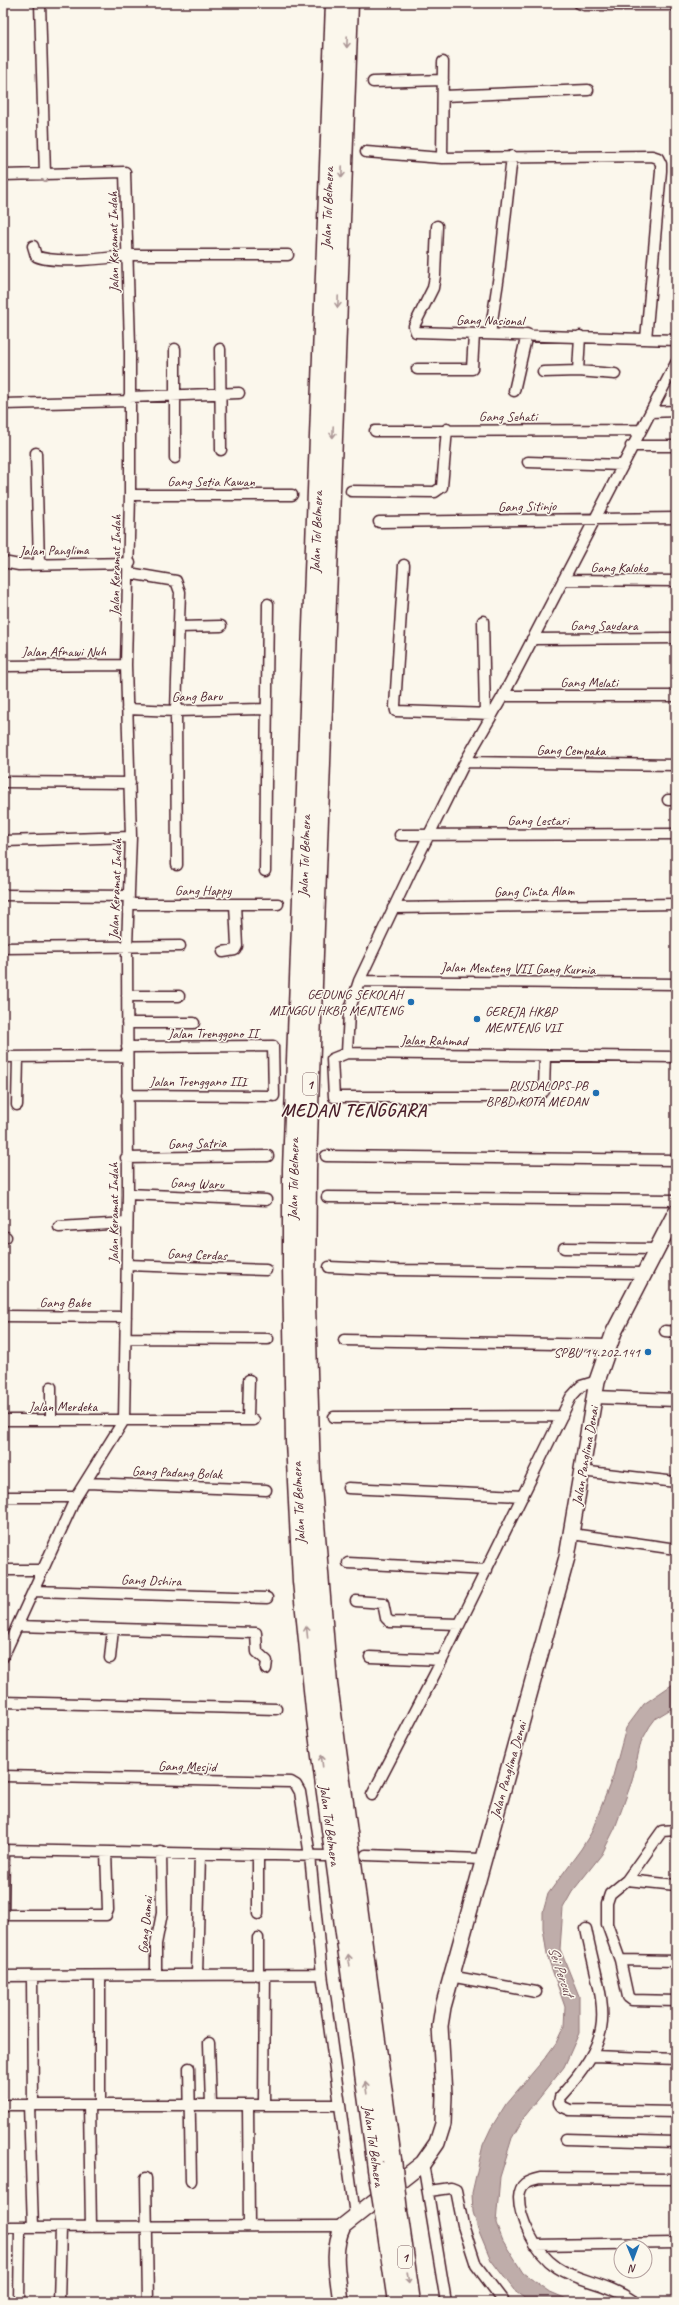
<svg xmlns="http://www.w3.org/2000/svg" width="679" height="2305" font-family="Caveat,sans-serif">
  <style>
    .water { fill: #bfadaa; stroke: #907477 }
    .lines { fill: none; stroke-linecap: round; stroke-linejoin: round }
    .minor-casing { stroke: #4a1f2b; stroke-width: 13 }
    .tertiary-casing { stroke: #4a1f2b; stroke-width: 15 }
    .primary-casing { stroke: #4a1f2b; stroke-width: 18 }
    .motorway-casing { stroke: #4a1f2b; stroke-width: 21 }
    .minor { stroke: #fbf7ec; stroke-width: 10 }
    .tertiary { stroke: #fbf7ec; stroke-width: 12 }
    .primary { stroke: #fbf7ec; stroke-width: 15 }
    .motorway { stroke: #fbf7ec; stroke-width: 18 }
    .motorway-bridge-casing { stroke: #4a1f2b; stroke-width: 21; stroke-linecap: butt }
    .motorway-bridge { stroke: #fbf7ec; stroke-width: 18 }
    .oneway { stroke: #ab9695 }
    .poi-dot { fill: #1f6fb2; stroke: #fbf7ec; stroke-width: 1.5 }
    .labels { text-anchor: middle; stroke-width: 3; stroke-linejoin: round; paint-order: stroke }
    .shield { fill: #fbf7ec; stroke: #7f6065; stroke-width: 1 }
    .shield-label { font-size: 13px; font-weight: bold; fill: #4a1f2b }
    .street-label { font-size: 14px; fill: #4a1f2b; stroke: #fbf7ec }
    .poi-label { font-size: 14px; fill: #4a1f2b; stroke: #fbf7ec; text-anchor: end }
    .water-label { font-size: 15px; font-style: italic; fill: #6d4a51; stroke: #fbf7ec }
    .district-label { font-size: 18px; font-weight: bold; letter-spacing: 1px; fill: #4a1f2b; stroke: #fbf7ec }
  </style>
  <rect width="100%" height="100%" fill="#fbf7ec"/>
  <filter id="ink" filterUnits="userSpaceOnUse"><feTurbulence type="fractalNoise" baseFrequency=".025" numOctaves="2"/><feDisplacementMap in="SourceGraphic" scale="8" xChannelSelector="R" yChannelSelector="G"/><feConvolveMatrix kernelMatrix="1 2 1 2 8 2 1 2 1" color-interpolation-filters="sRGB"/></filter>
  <g filter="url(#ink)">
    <path class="water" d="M676,1682V1706L656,1718L650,1726L641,1742L632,1781L615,1828L602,1854L572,1892L563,1908L560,1949L579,1996V2033L564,2067L525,2116L512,2138L500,2177L496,2223L503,2241L523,2273L548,2291L574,2302H531L514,2290L491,2260L478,2229L473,2212L472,2193L483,2145L491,2128L506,2104L545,2058L556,2043L564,2026L565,2007L547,1955L543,1928V1912L548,1894L581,1849L591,1833L613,1776L626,1728L644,1704Z"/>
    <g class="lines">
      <defs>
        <path id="minor" d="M40,3L45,175
          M579,3L584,5H676
          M443,62L442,158L652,156L658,158L661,164V171L646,339
          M373,82L443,80
          M444,96L588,90
          M366,152L442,158
          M3,175L125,172L130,346V495L126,665L131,837L127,946L128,1194L124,1420L76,1497L3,1657
          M437,226L435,276L433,288L414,326L416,332L676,340
          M33,246L36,256C53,264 108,259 127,255H288
          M490,334L499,275L512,156
          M580,336L578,371L615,374
          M220,349L221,450
          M417,369H472L474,334
          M543,372L578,371
          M514,391L527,334
          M129,397L239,393
          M3,404L130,401
          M651,412L676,411
          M375,431L640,430
          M631,446H676
          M36,453L39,563
          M175,458V349
          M528,462L622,465
          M351,491L435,492L442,487L447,429
          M130,495H292
          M379,522L676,518
          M3,562L19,565L130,563
          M404,565L395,706L396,711L492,714
          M129,573L176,581L180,592L176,711L177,865
          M563,580L676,581
          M483,621L485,714
          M179,627L221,626
          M532,639L676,638
          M3,666L126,665
          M503,696H676
          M127,709L176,711L266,709
          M465,762L676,765
          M3,782L130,783
          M668,800H676
          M400,835L676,834
          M5,841L131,837
          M265,871L268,604
          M3,895L129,896
          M129,904H278
          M393,908L676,904
          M3,948L180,946
          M223,952L235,950L237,946L235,904
          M359,981L676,984
          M127,996H179
          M127,1023H194
          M127,1047L273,1046L274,1096
          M347,1053L349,1012L359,981L411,871L465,762L503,696L676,363
          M545,1056L544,1091L538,1095L528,1097H334L332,1059L347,1053L676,1057
          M3,1057L127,1056
          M127,1095L269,1096
          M17,1105L18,1057
          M326,1156L676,1160
          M126,1158L268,1156
          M128,1194L266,1200
          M327,1197L676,1200
          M59,1227L127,1223
          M3,1237H6
          M564,1248L657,1249
          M127,1265L266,1270
          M329,1267L396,1270L644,1273
          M3,1316L126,1317
          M665,1331L676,1332
          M127,1338L268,1339
          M344,1340L609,1345
          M334,1417L562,1416
          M248,1418L249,1380
          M3,1420H254
          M51,1420V1387
          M581,1471L676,1482
          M87,1483L266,1490
          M348,1488L523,1496
          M3,1497H76
          M572,1534L676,1549
          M348,1563L487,1570
          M3,1570H43
          M33,1591L267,1598
          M356,1601L383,1603L386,1618L390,1622L459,1624
          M17,1626L256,1633L257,1652L267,1661L266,1669
          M370,1657L442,1660
          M110,1658L113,1629
          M3,1702L276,1709
          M3,1776L291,1782L296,1785L300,1792L310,1856L322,1974L355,2215
          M372,1795L442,1660L571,1397L581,1386L597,1381
          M676,1830L662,1831L627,1880L610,1894L607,1903V1924L620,1960L628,1997L632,2000L676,2001
          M3,1850L325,1856
          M258,1855V1914
          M366,1855L482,1859
          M627,1880L676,1885
          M3,1915H106L108,1910L106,1852
          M3,1918L4,1850
          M586,1929C602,2009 622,2029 560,2097L559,2103L561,2106L570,2110L676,2112
          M620,1960L676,1961
          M197,1975L200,1854
          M258,1975V1938
          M3,1976L322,1974
          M156,1976V1944L162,1913L161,1852
          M450,1976L536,1992
          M32,1978L33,2105
          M209,2043L211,2105
          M593,2056L676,2059
          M189,2068L191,2181
          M3,2105H339
          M29,2105L33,2227
          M89,2105L91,2227
          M100,2105V1977
          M248,2105L249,2226
          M264,2105L265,1975
          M566,2139L676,2142
          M423,2163L446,2302
          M146,2178L148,2302
          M429,2191L451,2188L456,2190L463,2225L476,2265L504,2302
          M3,2227L343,2226
          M535,2245L676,2243
          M19,2302L20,2227
          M59,2302L61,2228
          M635,2302C592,2272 556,2288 529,2233C524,2223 519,2209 519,2198C520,2183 527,2181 540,2178L676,2179"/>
        <path id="tertiary" d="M595,1397L676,1400"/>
        <path id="primary" d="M341,2302C338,2276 331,2251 343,2226L423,2163L437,2143L443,2124L444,2095L440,2026L443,2007L567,1557L597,1381L614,1332L676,1212"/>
        <path id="motorway" d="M335,3L292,1169V1266L295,1441L302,1581L316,1719L377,2169
          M349,3L314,953L307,1170L306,1305L311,1474L328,1684L392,2160
          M398,2211L411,2302
          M385,2220L397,2302"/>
      </defs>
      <use href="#minor" class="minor-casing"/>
      <use href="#tertiary" class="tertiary-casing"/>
      <use href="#primary" class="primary-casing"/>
      <use href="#motorway" class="motorway-casing"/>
      <use href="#minor" class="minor"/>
      <use href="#tertiary" class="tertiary"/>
      <use href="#primary" class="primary"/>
      <use href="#motorway" class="motorway"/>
      <defs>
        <path id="motorway-bridge" d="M392,2160L398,2211
          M377,2169L385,2220"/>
      </defs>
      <use href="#motorway-bridge" class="motorway-bridge-casing"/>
      <use href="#motorway-bridge" class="motorway-bridge"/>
    </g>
    <defs><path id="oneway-shaft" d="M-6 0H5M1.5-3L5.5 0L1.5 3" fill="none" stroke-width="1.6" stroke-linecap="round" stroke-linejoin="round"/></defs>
    <g class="oneway">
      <use href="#oneway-shaft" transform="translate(347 42) rotate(92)"/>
      <use href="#oneway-shaft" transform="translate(342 172) rotate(92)"/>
      <use href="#oneway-shaft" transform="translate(338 302) rotate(92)"/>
      <use href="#oneway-shaft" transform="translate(333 432) rotate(92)"/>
      <use href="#oneway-shaft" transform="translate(307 1632) rotate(-96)"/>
      <use href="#oneway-shaft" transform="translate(322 1761) rotate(-97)"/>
      <use href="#oneway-shaft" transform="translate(349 1960) rotate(-98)"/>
      <use href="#oneway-shaft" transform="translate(366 2088) rotate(-98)"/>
      <use href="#oneway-shaft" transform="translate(408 2278) rotate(82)"/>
    </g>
  </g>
  <g class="poi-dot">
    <circle cx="411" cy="1002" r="4"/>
    <circle cx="477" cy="1019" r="4"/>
    <circle cx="596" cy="1093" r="4"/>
    <circle cx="648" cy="1352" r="4"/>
  </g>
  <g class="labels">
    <g class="shield">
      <rect x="303" y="1073" width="14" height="22" rx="3"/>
      <rect x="398" y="2246" width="14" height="22" rx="3"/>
    </g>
    <g class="shield-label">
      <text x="310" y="1089">1</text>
      <text x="405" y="2262">1</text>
    </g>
    <g class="street-label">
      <text transform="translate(327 208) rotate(-88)" y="5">Jalan Tol Belmera</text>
      <text transform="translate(113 242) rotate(-91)" y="5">Jalan Keramat Indah</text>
      <text transform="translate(490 320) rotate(1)" y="5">Gang Nasional</text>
      <text x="508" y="421">Gang Sehati</text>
      <text x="211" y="486">Gang Setia Kawan</text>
      <text transform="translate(527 506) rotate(-1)" y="5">Gang Sitinjo</text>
      <text transform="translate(316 532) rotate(-88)" y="5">Jalan Tol Belmera</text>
      <text transform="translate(54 550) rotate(-1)" y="5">Jalan Panglima</text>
      <text transform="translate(115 565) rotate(-89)" y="5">Jalan Keramat Indah</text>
      <text x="619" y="572">Gang Kaloko</text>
      <text x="604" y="630">Gang Saudara</text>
      <text x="64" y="656">Jalan Afnawi Nuh</text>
      <text x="589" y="687">Gang Melati</text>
      <text transform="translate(197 696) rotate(-1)" y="5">Gang Baru</text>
      <text transform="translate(571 750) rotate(1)" y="5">Gang Cempaka</text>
      <text x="538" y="825">Gang Lestari</text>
      <text transform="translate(304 856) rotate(-88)" y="5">Jalan Tol Belmera</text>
      <text transform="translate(115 889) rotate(-88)" y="5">Jalan Keramat Indah</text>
      <text x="203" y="895">Gang Happy</text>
      <text transform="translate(534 891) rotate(-1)" y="5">Gang Cinta Alam</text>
      <text transform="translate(518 968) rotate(1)" y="5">Jalan Menteng VII Gang Kurnia</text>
      <text x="213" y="1038">Jalan Trenggono II</text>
      <text transform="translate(434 1040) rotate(1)" y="5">Jalan Rahmad</text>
      <text x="198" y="1086">Jalan Trenggano III</text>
      <text transform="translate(197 1143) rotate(-1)" y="5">Gang Satria</text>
      <text transform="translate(293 1179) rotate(-89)" y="5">Jalan Tol Belmera</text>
      <text transform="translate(197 1183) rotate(2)" y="5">Gang Waru</text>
      <text transform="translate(113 1213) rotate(-90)" y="5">Jalan Keramat Indah</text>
      <text transform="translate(197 1254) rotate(2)" y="5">Gang Cerdas</text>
      <text x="65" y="1307">Gang Babe</text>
      <text x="63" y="1411">Jalan Merdeka</text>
      <text transform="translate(585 1456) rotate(-80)" y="5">Jalan Panglima Denai</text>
      <text transform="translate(177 1472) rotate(2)" y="5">Gang Padang Bolak</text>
      <text transform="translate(298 1503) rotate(-93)" y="5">Jalan Tol Belmera</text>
      <text transform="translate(151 1580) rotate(2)" y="5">Gang Dshira</text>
      <text transform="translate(187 1766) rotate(1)" y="5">Gang Mesjid</text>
      <text transform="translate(508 1770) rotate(-74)" y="5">Jalan Panglima Denai</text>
      <text transform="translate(330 1825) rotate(82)" y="5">Jalan Tol Belmera</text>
      <text transform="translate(145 1925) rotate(-85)" y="5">Gang Damai</text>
      <text transform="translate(374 2146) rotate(82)" y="5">Jalan Tol Belmera</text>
    </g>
    <g class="poi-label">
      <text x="403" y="999">GEDUNG SEKOLAH<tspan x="403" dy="16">MINGGU HKBP MENTENG</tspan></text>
      <text x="485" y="1016" text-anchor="start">GEREJA HKBP<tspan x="485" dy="16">MENTENG VII</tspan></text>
      <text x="588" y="1090">PUSDALOPS-PB<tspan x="588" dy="16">BPBD KOTA MEDAN</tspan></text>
      <text x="640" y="1357">SPBU 14.202.141</text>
    </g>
    <g class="water-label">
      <text transform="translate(561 1971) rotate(71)" y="5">Sei Percut</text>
    </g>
    <g class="district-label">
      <text x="354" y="1116">MEDAN TENGGARA</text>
    </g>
  </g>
  <rect width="679" height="2305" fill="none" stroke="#fbf7ec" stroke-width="16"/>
  <rect x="8" y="8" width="663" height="2289" fill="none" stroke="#4a1f2b" stroke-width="1.5" filter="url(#ink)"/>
  <g transform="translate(633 2259) rotate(179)"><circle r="19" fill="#fbf7ec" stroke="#b4a19f"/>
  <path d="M0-3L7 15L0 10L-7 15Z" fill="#1f6fb2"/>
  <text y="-6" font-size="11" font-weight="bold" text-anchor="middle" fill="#4a1f2b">N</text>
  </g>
</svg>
